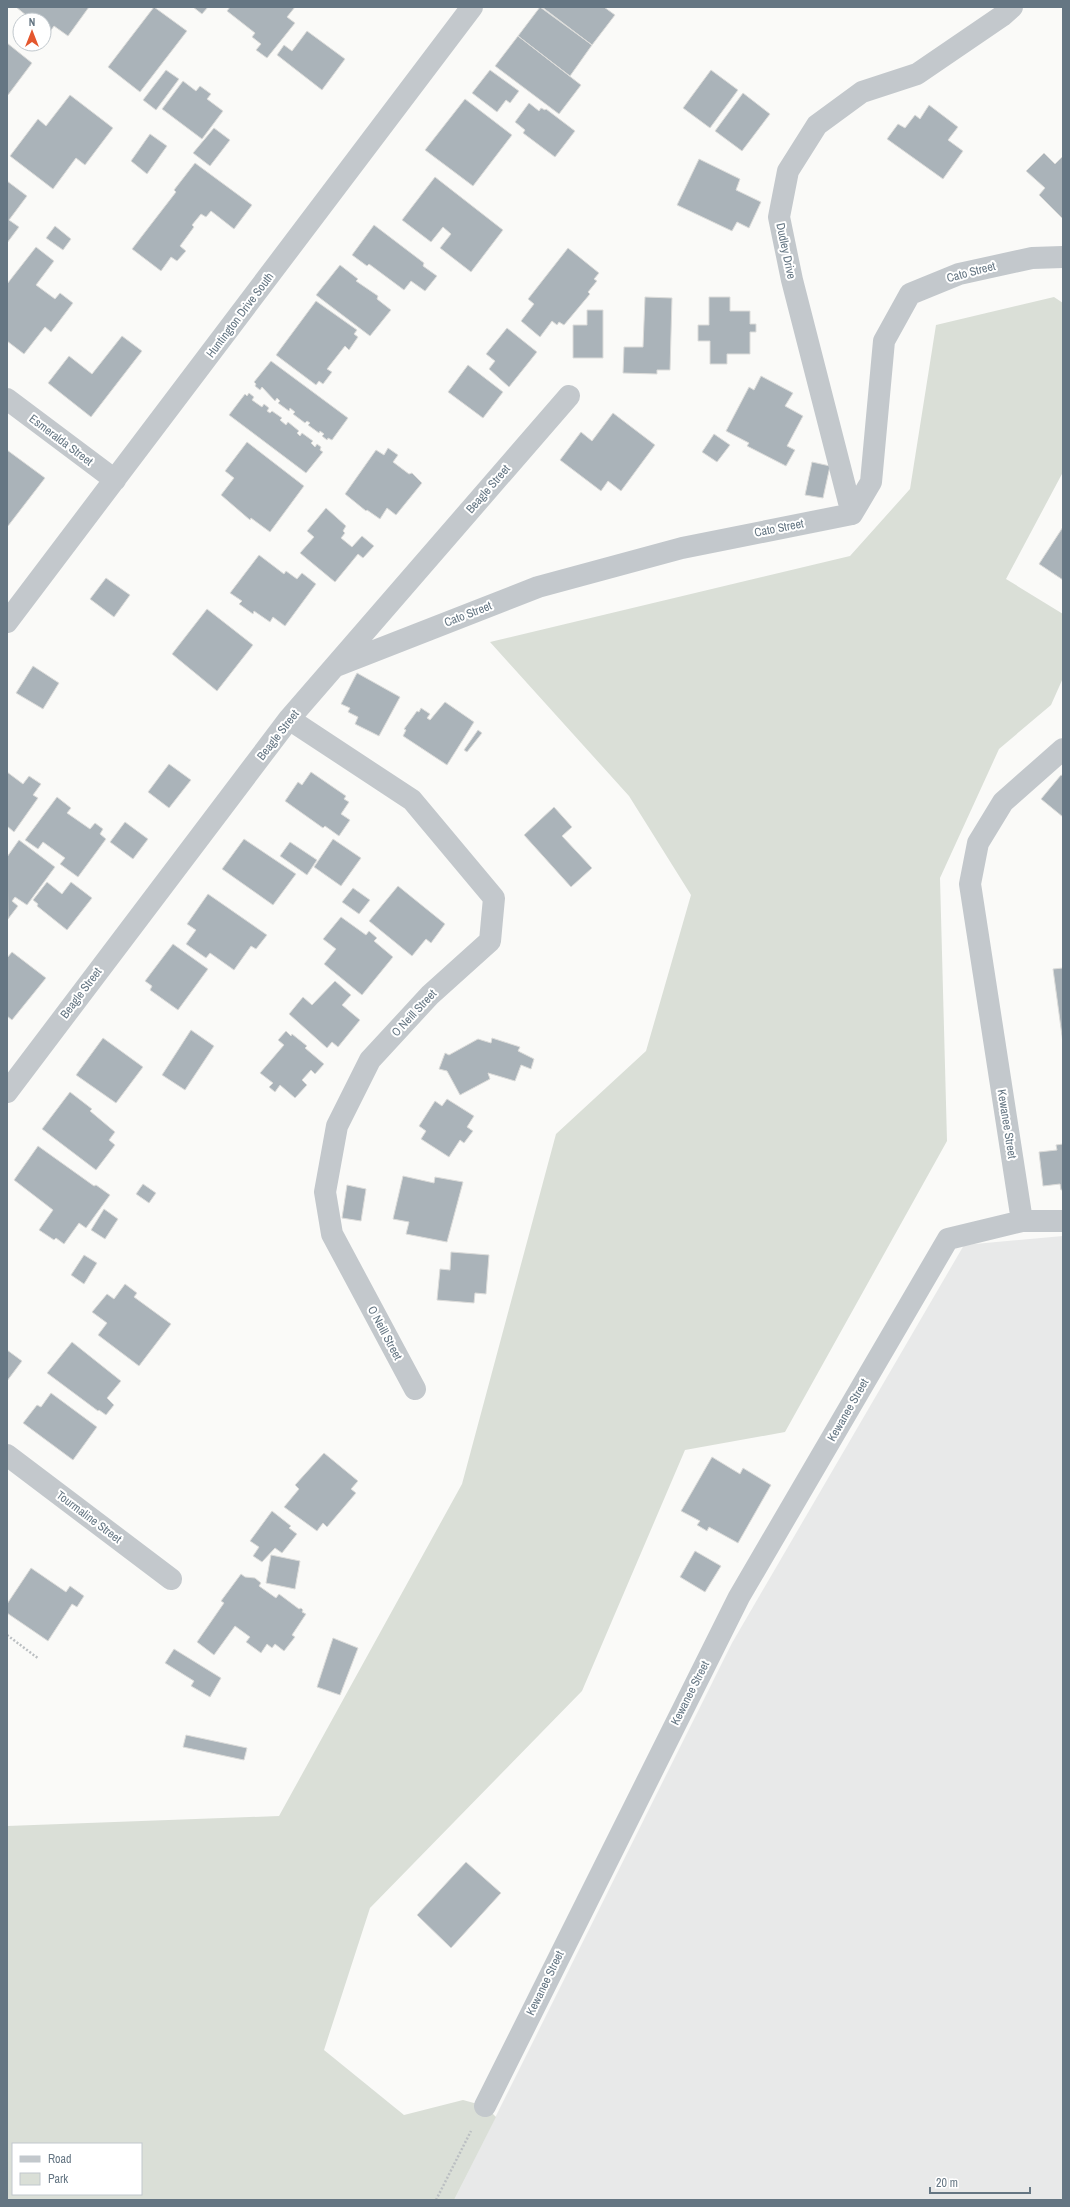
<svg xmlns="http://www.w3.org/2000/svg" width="1070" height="2207" font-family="'Archivo Narrow',sans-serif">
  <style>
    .built { fill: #e8e9e9 }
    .green { fill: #dadfd7; fill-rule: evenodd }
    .building { fill: #aab3b9; stroke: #dcdcda }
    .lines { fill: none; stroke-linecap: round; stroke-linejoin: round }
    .path { stroke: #bbbfc2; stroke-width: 2.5; stroke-dasharray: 2 2; stroke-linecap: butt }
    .minor { stroke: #c3c8cc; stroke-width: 22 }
    .labels { text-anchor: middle; stroke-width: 4; stroke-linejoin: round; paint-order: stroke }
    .street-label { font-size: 12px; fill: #657683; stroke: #fff }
  </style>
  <rect width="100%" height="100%" fill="#fafaf8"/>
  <path class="built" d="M1063,1236V2200H454L732,1643L964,1245Z"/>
  <path class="green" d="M1054,297L1063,303V472L1006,579L1063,614V678L1051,705L999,749L940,878L947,1141L785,1432L685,1450L582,1691L370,1908L324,2050L404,2115L463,2100L485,2106L496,2117L454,2200H7V1826L279,1816L462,1484L556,1134L646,1051L691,895L629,796L490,642L850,556L910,489L936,325ZM13,2144H141V2194H13Z"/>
  <path class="building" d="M16,7H89L68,36L54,26L49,33L44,29V20H32Z
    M154,7L187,31L140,92L108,67Z
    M193,7H208L202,14Z
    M230,7H295L287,17L295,23L267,58L256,50L261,44L252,37L255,33L227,11Z
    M540,7L592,45L570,76L518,36Z
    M542,7H604L615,15L592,45Z
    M307,31L345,59L322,90L277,55L284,45L292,51Z
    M518,36L581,85L559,114L495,66Z
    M7,43L32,63L8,95L7,94Z
    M166,70L179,79L156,110L143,100Z
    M490,70L519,91L510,103L506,100L497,112L472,93Z
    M711,70L738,90L710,128L683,108Z
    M183,81L196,91L200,86L211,94L207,99L223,111L202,139L162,109Z
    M743,93L770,114L742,151L715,131Z
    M70,95L113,128L85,165L76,158L53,189L10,156L38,119L46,126Z
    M465,99L512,135L473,186L425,150Z
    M529,103L539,111L541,108L545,110L546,109L575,131L555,157L523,133L525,130L515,122Z
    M929,105L958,127L948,140L963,151L943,179L887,139L898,124L905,128L915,115L920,119Z
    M214,128L230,140L210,166L193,153Z
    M150,134L167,146L147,174L131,161Z
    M1044,153L1055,164L1063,156V219L1039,195L1045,188L1026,171Z
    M699,159L740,179L736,190L761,202L749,228L737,222L732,231L677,205Z
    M195,163L252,205L234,229L211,211L206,217L201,214L192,225L194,227L180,246L186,251L177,261L171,257L161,271L132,249L176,192L174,190Z
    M435,177L503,230L471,272L440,248L451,234L443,227L431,242L402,220Z
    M7,181L27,196L9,220L19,227L7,243Z
    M374,225L424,263L423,266L437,276L425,291L411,281L404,290L369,264L367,266L352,255Z
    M55,226L71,239L63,250L46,238Z
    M36,247L54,261L36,285L55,299L60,293L73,303L51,332L45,327L24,354L7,341V284Z
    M568,248L599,273L594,279L597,281L588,292L590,294L564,325L559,322L557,325L552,321L540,337L521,321L534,304L528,299Z
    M340,265L358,279L356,281L378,296L377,299L391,310L370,336L316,295Z
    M645,297L672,298L670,370H657V374L623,373L624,347H643Z
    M709,297H730V311H750V324H756V332H750V354H727V364H710V341H698V325H709Z
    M316,301L357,330L354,334L358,337L349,350L345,346L327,369L332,372L323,384L319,381L316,385L276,355Z
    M587,310H603V358H573V325H587Z
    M507,328L537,352L509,387L489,369L495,361L486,354Z
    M122,336L142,351L91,417L48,383L69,356L92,374Z
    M271,361L348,418L332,440L328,438L327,440L322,436L324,434L320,431L319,433L308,425L310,423L307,421L305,423L293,414L295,412L290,408L289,411L278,403L280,401L277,398L275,401L262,387L260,390L255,386L256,384L254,382Z
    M468,365L503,392L483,418L448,392Z
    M761,376L793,393L785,406L803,416L787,446L795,450L786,466L747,446L749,443L726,431L749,387L754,390Z
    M249,393L254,397L252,400L262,407L264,404L269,408L267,411L270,413L272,411L282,418L280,420L286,425L288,422L299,431L297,433L300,436L302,433L313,441L311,443L315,447L317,444L321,447L320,450L323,452L306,473L229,415L245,394L247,396Z
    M613,413L655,445L621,491L608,481L601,491L560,460L581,432L592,441Z
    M714,434L730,445L717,462L702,452Z
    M247,442L304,486L270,532L251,518L250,520L221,495L234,478L225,471Z
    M388,448L398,455L393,462L409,474L412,473L422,483L396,515L387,508L380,519L367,510L366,511L345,494L376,450L384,455Z
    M7,450L45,478L8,526H7Z
    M812,462L830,466L823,498L805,495Z
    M326,508L346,526L343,531L345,533L341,538L352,547L362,536L374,546L363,558L358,554L335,582L300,553L314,537L307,531Z
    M1063,527V580L1039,564Z
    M259,555L284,574L286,571L297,579L302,573L316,584L285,626L273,617L270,622L254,611L253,614L239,604L242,601L230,593Z
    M106,578L130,595L114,617L90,599Z
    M207,609L253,645L217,691L172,654Z
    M33,666L59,683L43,709L16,693Z
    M357,673L400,697L379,736L355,724L358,717L348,712L350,708L341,704Z
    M445,702L474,722L447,765L403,736L406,730L404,729L417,711L419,712L421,708L430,714L427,718L430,720Z
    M478,730L482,733L467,752L464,750Z
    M169,764L191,780L169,808L148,792Z
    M7,772L23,784L29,776L41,784L33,795L38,798L14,832L7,826Z
    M311,772L346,796L344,799L349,802L341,814L350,820L339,836L325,826L323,828L285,801L298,782L302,785Z
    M1061,775L1063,776V817L1041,799Z
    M57,797L71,808L67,813L90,829L95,823L103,829L100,834L106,839L78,877L60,864L65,858L43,842L38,849L25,840Z
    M554,807L572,827L562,836L592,868L571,887L524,835Z
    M125,822L148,839L133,859L110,842Z
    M244,839L296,874L273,905L222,869Z
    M333,839L361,858L341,886L314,867Z
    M19,840L55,867L27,905L15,897L12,901L18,906L8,919L7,857Z
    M290,842L317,860L307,875L280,856Z
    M47,882L62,894L71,882L92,898L67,930L37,906L38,904L33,900Z
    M398,886L445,924L431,943L426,939L412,956L369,921Z
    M353,888L370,900L359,914L342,902Z
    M208,894L267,935L256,949L251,946L234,970L210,953L206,958L186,944L196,930L187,924Z
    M341,917L366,935L369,931L377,938L374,941L393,957L362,995L324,964L336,949L323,939Z
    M173,944L208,969L178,1010L150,990L152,986L145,981Z
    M12,952L46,978L12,1020L7,1016V958Z
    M1063,968V1043L1053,969Z
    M335,981L351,995L342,1005L360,1020L338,1047L332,1042L327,1048L289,1014L303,997L312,1005Z
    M191,1030L214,1046L185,1090L162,1075Z
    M286,1031L291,1036L292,1034L307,1046L305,1048L324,1064L315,1074L311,1070L302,1080L307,1085L295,1098L280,1085L275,1092L269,1087L273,1083L260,1073L284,1045L278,1040Z
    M103,1038L143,1067L116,1103L76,1075Z
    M492,1038L520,1047L518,1051L534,1059L531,1069L521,1065L515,1081L488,1073L490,1079L460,1095L447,1071L439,1069L445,1053L449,1055L478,1039L491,1043Z
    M70,1092L92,1109L90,1111L115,1132L109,1140L115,1145L96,1170L42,1129Z
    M447,1099L474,1116L467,1127L473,1131L464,1143L460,1140L449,1157L421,1139L426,1131L419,1126L435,1101L442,1106Z
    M1063,1144V1190H1061L1060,1184L1043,1186L1039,1152L1057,1150L1056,1145Z
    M38,1146L94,1186L96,1185L110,1195L86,1228L79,1223L64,1244L56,1238L54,1240L39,1230L53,1210L14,1180Z
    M403,1176L434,1183L435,1177L463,1182L447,1242L406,1234L409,1222L393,1219Z
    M143,1184L156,1193L149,1203L136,1194Z
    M347,1185L366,1189L361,1221L342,1218Z
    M104,1209L118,1219L105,1239L91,1230Z
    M451,1252L489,1255L486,1294L475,1293L474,1303L437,1300L440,1269L450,1270Z
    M84,1255L97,1263L84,1284L71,1275Z
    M125,1284L137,1293L134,1297L171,1324L139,1366L98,1335L107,1323L92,1312L107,1294L114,1299Z
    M72,1342L121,1381L107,1398L114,1405L106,1415L99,1410L98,1411L47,1373Z
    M7,1350L22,1361L7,1381Z
    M51,1393L97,1427L73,1460L23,1423L37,1405L41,1407Z
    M324,1453L358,1481L351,1489L356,1493L327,1527L323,1523L317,1531L284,1507L299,1489L295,1485Z
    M712,1457L740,1474L743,1468L771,1485L738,1543L709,1527L707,1531L697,1525L700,1521L681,1511Z
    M272,1511L291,1526L289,1528L297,1534L282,1553L275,1548L262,1562L253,1556L259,1547L250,1541Z
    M695,1551L721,1566L705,1592L680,1577Z
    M271,1555L300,1561L295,1589L266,1583Z
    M31,1568L66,1592L70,1586L84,1596L77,1607L72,1604L48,1641L7,1613V1604Z
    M241,1574L245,1577L255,1578L261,1583L259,1586L276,1598L279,1594L299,1609L301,1608L303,1610L302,1612L306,1614L292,1635L295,1637L284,1651L275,1644L272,1648L267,1644L261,1653L246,1642L250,1637L235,1626L214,1655L197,1642L224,1603L221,1601Z
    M333,1638L358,1648L340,1695L317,1687Z
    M174,1649L221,1678L210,1697L191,1686L194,1681L165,1663Z
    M186,1735L247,1748L244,1760L183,1747Z
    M466,1862L501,1893L451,1948L417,1915Z"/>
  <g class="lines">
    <path class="path" d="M7,1635L39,1659
      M436,2200L471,2131"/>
    <path class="minor" d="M7,399L115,480
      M852,514L792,280L779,217L788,171L817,125L862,92L917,74L1002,16L1012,7
      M7,622L472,7
      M336,666L538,587L682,548L852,514L871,482L884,341L910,294L959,274L1032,258L1063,257
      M289,719L412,800L494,898L490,941L430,995L370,1060L337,1126L325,1192L332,1234L415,1389
      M7,1092L289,719L569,396
      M1022,1221H1063
      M7,1455L171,1579
      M485,2106L739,1597L948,1239L1022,1221L970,884L978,843L1003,802L1063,749"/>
  </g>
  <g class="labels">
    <g class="street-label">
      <text transform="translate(786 251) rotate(78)" y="4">Dudley Drive</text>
      <text transform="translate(971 272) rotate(-15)" y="4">Cato Street</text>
      <text transform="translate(240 315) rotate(-53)" y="4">Huntington Drive South</text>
      <text transform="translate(61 440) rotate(37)" y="4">Esmeralda Street</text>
      <text transform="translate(488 489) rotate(-49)" y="4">Beagle Street</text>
      <text transform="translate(779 528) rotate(-11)" y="4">Cato Street</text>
      <text transform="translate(468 614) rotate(-21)" y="4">Cato Street</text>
      <text transform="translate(278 735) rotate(-52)" y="4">Beagle Street</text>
      <text transform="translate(81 993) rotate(-53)" y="4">Beagle Street</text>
      <text transform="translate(414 1013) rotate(-47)" y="4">O Neill Street</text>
      <text transform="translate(1007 1124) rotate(81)" y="4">Kewanee Street</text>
      <text transform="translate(385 1333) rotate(62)" y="4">O Neill Street</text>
      <text transform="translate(848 1410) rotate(-60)" y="4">Kewanee Street</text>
      <text transform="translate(89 1517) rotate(37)" y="4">Tourmaline Street</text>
      <text transform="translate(690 1693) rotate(-63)" y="4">Kewanee Street</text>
      <text transform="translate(545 1983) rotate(-64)" y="4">Kewanee Street</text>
    </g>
  </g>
  <rect width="1070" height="2207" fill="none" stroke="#657683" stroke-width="16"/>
  <rect x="12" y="2143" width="130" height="52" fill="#ffffff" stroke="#c1c8cd"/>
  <rect x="20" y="2156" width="20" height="6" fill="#c3c8cc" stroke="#c1c8cd"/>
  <text x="48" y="2163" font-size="12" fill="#657683">Road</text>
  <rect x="20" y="2173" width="20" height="12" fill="#dadfd7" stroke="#c1c8cd"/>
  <text x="48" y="2183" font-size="12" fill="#657683">Park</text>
  <g transform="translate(32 32)"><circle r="19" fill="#ffffff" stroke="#c1c8cd"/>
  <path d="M0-3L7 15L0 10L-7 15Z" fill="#e4572e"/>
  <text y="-6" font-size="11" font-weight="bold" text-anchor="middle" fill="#657683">N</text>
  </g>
  <path d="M930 2187v6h100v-6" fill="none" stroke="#657683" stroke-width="2"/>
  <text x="936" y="2187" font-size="12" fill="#657683" stroke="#ffffff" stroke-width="3" paint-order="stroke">20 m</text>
</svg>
